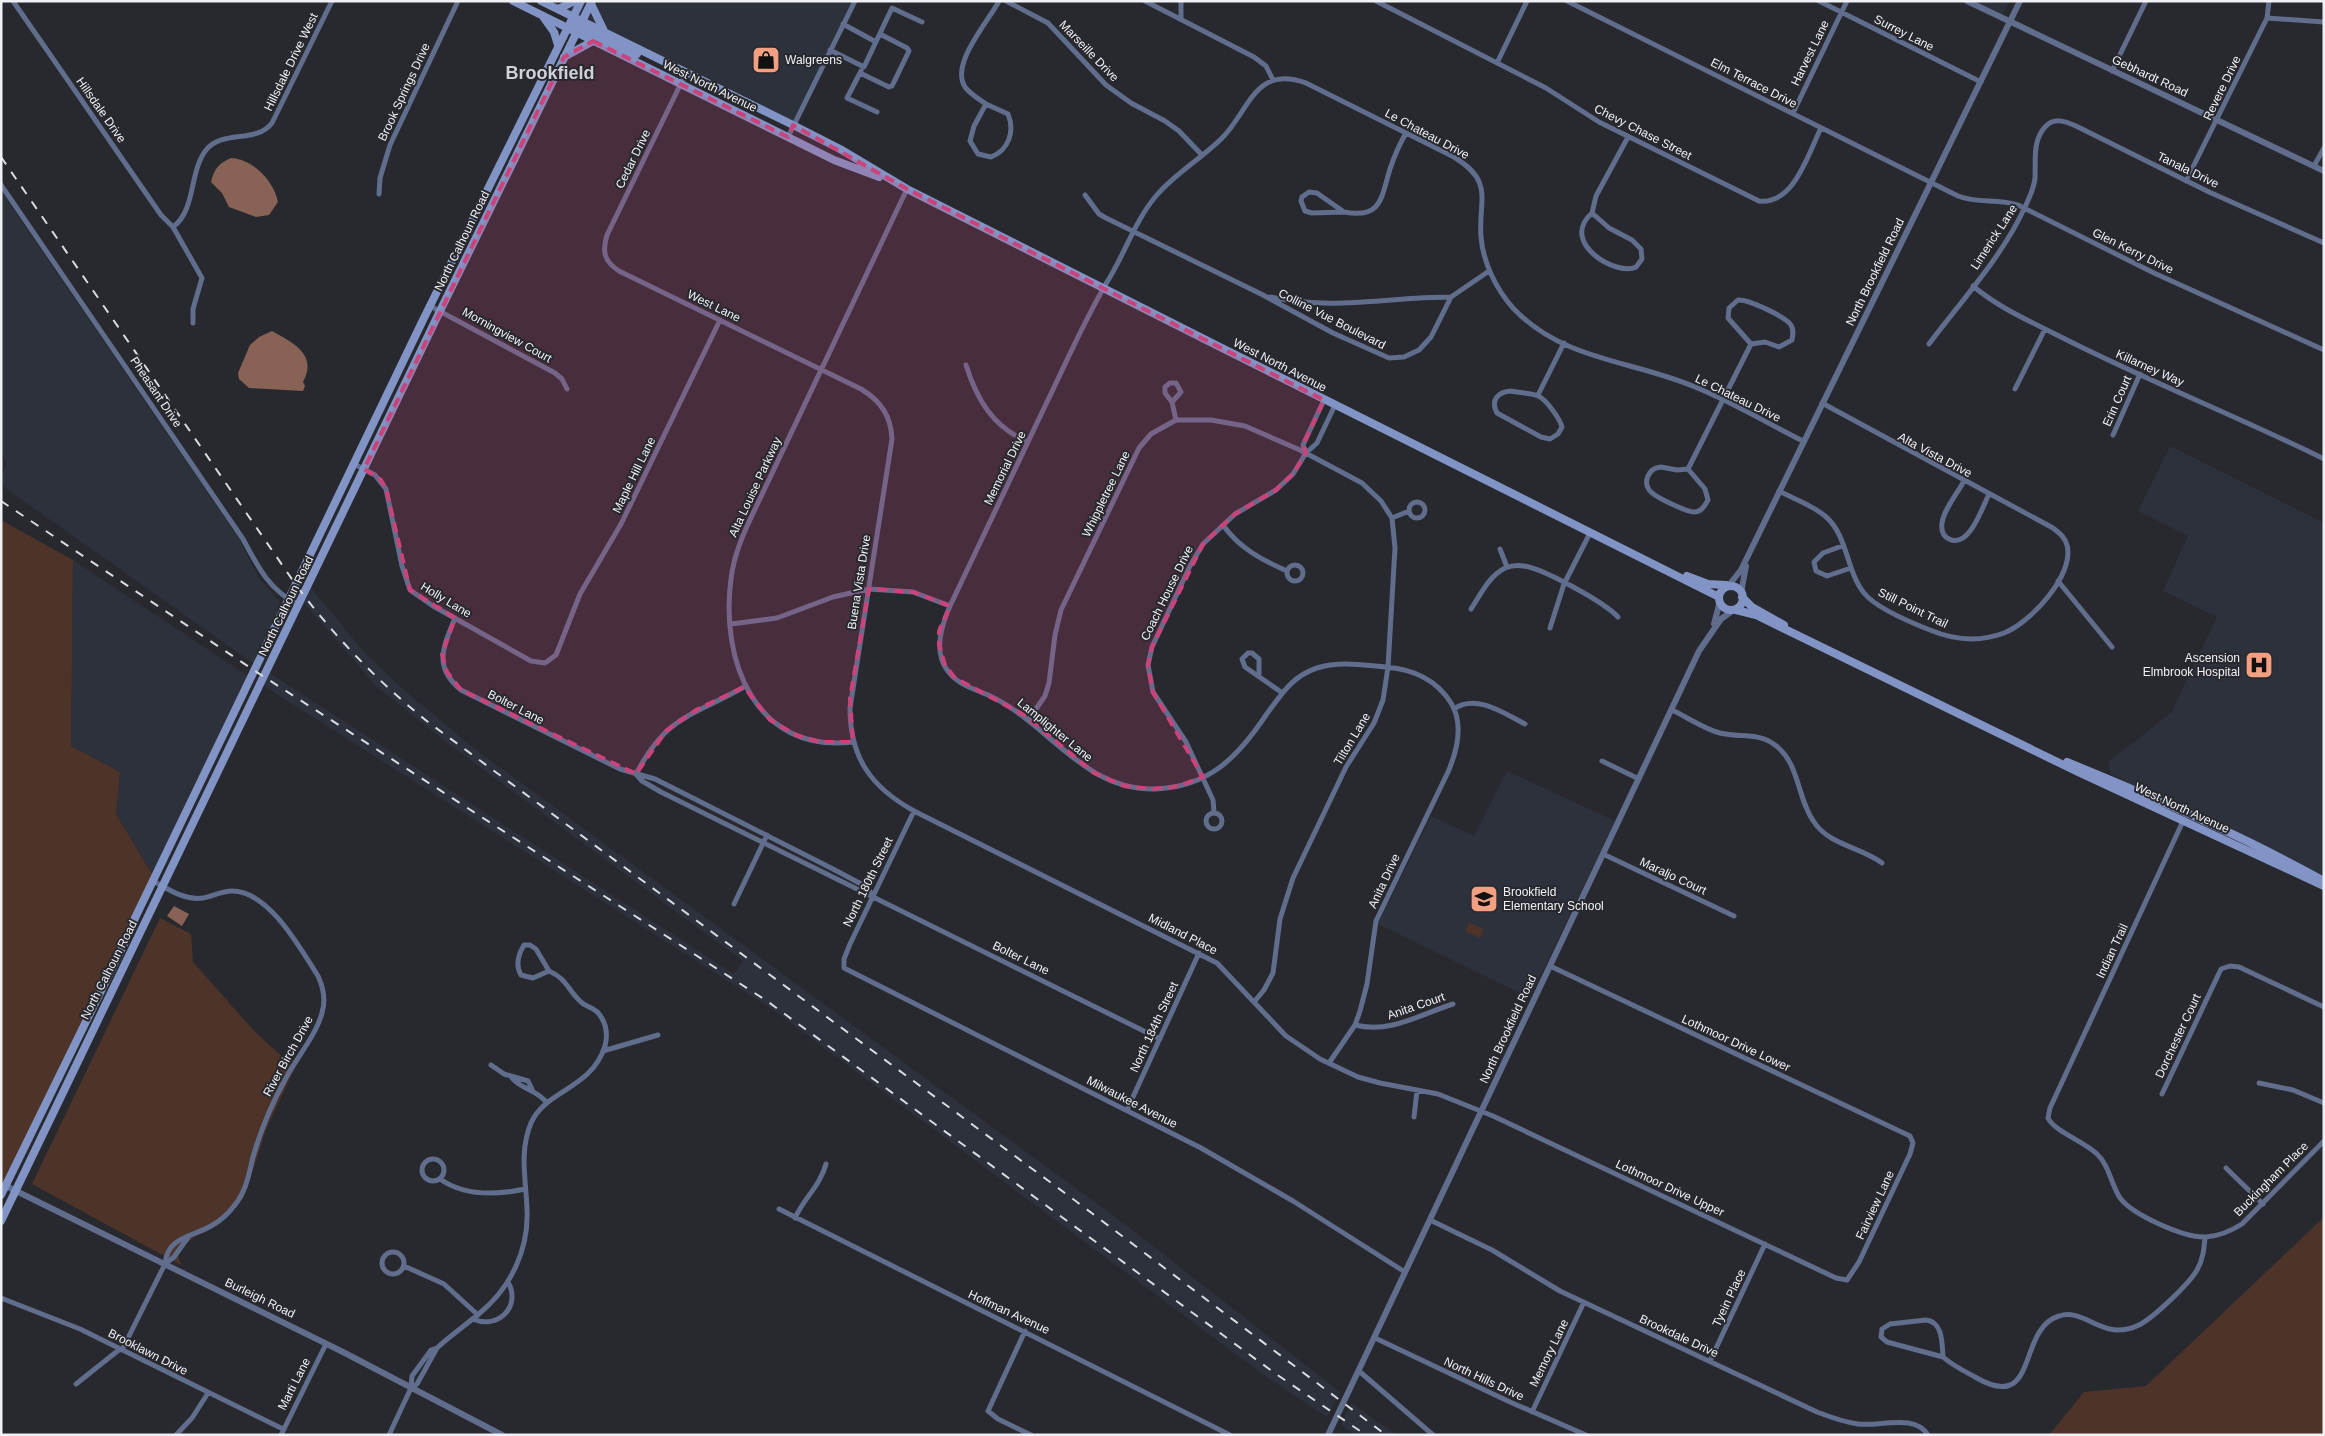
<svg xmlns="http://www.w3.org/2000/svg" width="2325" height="1436" font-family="Arial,sans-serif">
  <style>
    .built { fill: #2d313b }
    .green { fill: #4e3329 }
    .water { fill: #876255 }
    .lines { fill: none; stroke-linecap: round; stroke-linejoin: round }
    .minor { stroke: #616d8c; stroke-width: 5 }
    .tertiary { stroke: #616d8c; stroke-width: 6 }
    .secondary { stroke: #8194c5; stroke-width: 8 }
    .rail { stroke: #dadbde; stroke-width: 2; stroke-dasharray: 9 9; stroke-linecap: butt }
    .marked { fill: #cb437a; fill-opacity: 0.2; stroke: #cb437a; stroke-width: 4; stroke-dasharray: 10 6; stroke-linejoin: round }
    .labels { text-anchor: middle; stroke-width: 4; stroke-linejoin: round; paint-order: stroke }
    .street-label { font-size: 12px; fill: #f0f1f4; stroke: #27292e }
    .poi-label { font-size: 12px; fill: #f0f1f4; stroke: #27292e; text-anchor: start }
    .district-label { font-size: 18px; font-weight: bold; fill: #d0d2d9; stroke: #27292e }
  </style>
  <rect width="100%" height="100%" fill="#27292e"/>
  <path class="built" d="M548,1H855L793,125Z
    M1974,1H2010L2002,14Z
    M1,191L239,539L258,577L280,602V610L254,664L1,485V476L7,464L1,453Z
    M2170,446L2324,523V879L2111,774L2108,762L2171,713L2217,617L2163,591L2188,536L2138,511Z
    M73,560L248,676L152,874L116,814L120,772L71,746Z
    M311,588L366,654L404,690L475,749L1126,1225L1340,1392L1327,1417L1265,1376L772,1009L261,684L268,672L734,974L743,961L450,745L376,686L304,603Z
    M1507,771L1615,821L1530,998L1378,924L1431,816L1474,836Z
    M1351,1403L1397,1435H1356L1341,1425Z"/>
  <path class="green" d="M1,520L73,560L71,746L120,772L116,814L152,874L54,1082L1,1186Z
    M160,918L191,934L193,962L256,1033L295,1068L267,1127L244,1197L220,1224L193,1238L185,1245L178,1256L181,1265L32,1184Z
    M1469,923L1484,929L1480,938L1465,931Z
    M2324,1217V1435H2049L2084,1392L2146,1386Z"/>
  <path class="water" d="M231,158C253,159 274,181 278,202L269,215L256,217L229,207L222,193L211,182C214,169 219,163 231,158Z
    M272,331C293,343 318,354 303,382L305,386L303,391L249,388L239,379L238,373L250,345L259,337Z
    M174,906L189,914L182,926L167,916Z"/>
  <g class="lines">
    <path class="minor" d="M13,1L161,215L173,227L202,278L193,309V323
      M1006,1L1048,23L1106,85L1131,103L1165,121L1179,131L1201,154
      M1145,1L1254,57L1266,66L1273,80
      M1376,1L1546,88L1599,122L1759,201C1794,205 1808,154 1821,128
      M1567,1L1958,196C1978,204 1998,198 2018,205L2154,273L2324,350
      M1819,1L1981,82
      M2267,18L2324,22
      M1181,19V1
      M843,24L876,42
      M830,50L864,67L892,8L922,22
      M1497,63L1527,1
      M861,71L847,98L877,112
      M2112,71L2146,1
      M686,73L607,235C602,252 604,261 619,271L861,389C881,401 891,416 892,439L850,708C850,758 871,787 914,811L1217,963L1286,1036L1320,1059L1358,1077L1380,1083L1438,1094L1493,1116L1836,1278L1847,1280L1859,1262L1910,1154L1913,1143L1910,1136L1550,966
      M860,73L889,87L892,86L909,51L907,48L880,34
      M986,104L1008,114C1015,131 1009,150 991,157L978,154L970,141L974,126Z
      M986,104C979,99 970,94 965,87C950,64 988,22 999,1
      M1793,113L1847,1
      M788,137L855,1
      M2314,166L2324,148
      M2186,181L2267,18L2269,1
      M1,185L243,539C258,567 269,590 299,605
      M1309,192L1317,193L1344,212L1312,213L1305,211L1301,201L1302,197Z
      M379,194L380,178L390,145L458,1
      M1085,195L1099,214L1106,218L1263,295L1333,333L1389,358L1404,357L1419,350L1431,337L1451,297L1489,271
      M1344,212C1382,219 1381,198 1390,169C1394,157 1399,145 1406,133
      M1592,213L1609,228L1632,240L1641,249L1642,259L1636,267C1618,277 1558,243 1592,213Z
      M1592,213L1596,196L1628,137
      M173,227C196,210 189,172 206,150C223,129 256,144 272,123L332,1
      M1973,286C2000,309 2034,323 2065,339C2150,382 2239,417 2324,459
      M1270,297C1336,311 1386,297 1451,297
      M1738,300C1748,299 1786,317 1791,325C1794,330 1793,335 1792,340L1779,347L1765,342L1751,344L1728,318L1729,308Z
      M430,306L555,373L562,379L567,389
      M1929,344C1962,300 2002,257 2025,207C2029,198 2034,189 2035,178C2036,162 2032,141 2045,127C2054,117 2065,121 2076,126L2209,192L2324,243
      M966,365C977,400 993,427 1028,442
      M2015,389L2045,329
      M1511,391C1519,393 1534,393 1538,396C1546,399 1560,419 1562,427L1558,434L1550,439L1541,437L1497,413C1490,400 1498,392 1511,391Z
      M1538,395L1564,343
      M1172,402L1181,392L1176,383H1170L1165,387V393L1172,402L1176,420
      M2113,435L2140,374
      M1306,453L1303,445L1324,400
      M354,464L375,475L386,489L402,566L410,590L433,606L531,661L545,663L556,655L580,594L621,524L720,320
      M1661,467L1677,470L1688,469L1705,489L1708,500C1705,505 1702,512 1694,512C1687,512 1657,498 1651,492C1642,483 1648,468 1661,467Z
      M1688,469L1751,344
      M1964,481C1957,494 1944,509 1942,523C1941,530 1943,536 1949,539C1969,549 1982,508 1989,494
      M1779,491C1794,499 1812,505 1825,516C1848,535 1846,571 1864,593C1877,609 1912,623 1930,630C1954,640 1980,642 2004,633C2030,623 2075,575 2067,545C2065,537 2059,533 2053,528L1822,403
      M1409 510a8 8 0 1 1 16 0a8 8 0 1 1-16 0Z
      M1392,518L1409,511
      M1223,525C1239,548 1262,560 1287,571
      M1842,546L1823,553L1814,562L1816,571L1827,576L1851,568
      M1500,549L1507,567
      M1287 573a8 8 0 1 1 16 0a8 8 0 1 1-16 0Z
      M2058,581L2112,647
      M1471,609C1481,594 1488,577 1505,568C1510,566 1518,565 1524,566C1544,569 1604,602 1618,617
      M455,618C444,646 432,666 461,690L620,769L655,779L677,790L833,869L865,886L873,895
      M731,624L777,618L833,597L869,589L913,592L950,606
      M1550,628L1564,584L1590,533
      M1259,676V659L1252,653H1248L1242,659L1245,667L1281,692
      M1454,709C1476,693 1505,714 1525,724
      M1672,710C1687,717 1704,729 1720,733C1740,738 1758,732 1775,745C1800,763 1797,799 1814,822C1829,845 1861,847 1882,863
      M1029,719L1045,696L1049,683L1055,635L1061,610L1139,448L1151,434L1176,420H1211L1245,426L1300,450L1362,483L1381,501L1392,518L1395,548L1388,667L1383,700L1374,723L1346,767L1293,878L1280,919L1273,973L1264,990L1254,1002
      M853,742C755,754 720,660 731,579C734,553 745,530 756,507L907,189
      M1602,761L1639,779
      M636,774L642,781L661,792L1160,1039
      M636,774C667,715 691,717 744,687
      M914,811L850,944L844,959V968L1201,1148L1293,1201L1405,1272
      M1214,812L1213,800L1186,742L1153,692L1148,665L1152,647L1190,566L1203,544L1235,514L1276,490L1293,474L1306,453L1317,443L1335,405
      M1206 821a8 8 0 1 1 16 0a8 8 0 1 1-16 0Z
      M2184,819L2050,1108L2048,1118C2055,1132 2084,1141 2097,1154C2109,1165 2111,1184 2120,1198C2133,1215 2184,1238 2206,1237C2219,1236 2231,1231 2242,1224L2324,1141
      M1603,854L1734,916
      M734,904L767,835
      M1355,1025C1390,1034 1421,1014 1453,1004
      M603,1051L658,1035
      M1329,1063L1355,1025L1360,1011L1367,984L1376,921L1448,772C1457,751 1464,724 1451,703C1436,679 1413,669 1385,667C1363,665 1339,661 1317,668C1292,676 1281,695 1266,715C1238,757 1209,787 1155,789C1083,791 1048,722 988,695C979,691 969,688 961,683C931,664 938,633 950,606C982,538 1014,471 1046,404C1066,363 1084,321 1107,282C1125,254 1134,222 1156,196C1175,173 1203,158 1224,136C1250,108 1256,65 1306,83L1454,157C1495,182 1478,200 1481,237C1483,262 1496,289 1513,308C1563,361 1632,360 1695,387C1732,402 1767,423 1803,441
      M491,1065L504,1074L528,1081L532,1089
      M512,1078C522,1090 536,1089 547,1103
      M2259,1083L2293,1090L2324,1103
      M2162,1094L2221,969L2230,966L2239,967L2324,1007
      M1127,1110L1199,953
      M1414,1117L1417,1091
      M422 1170a11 11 0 1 1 22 0a11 11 0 1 1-22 0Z
      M2226,1168L2263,1204
      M440,1179C464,1196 497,1195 525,1189
      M779,1209L1230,1435
      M795,1218C804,1198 820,1186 826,1164
      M1430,1220L1492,1250L1560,1291L1817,1412C1830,1417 1843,1422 1858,1424C1879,1427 1915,1413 1928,1435
      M382 1263a11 11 0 1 1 22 0a11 11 0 1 1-22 0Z
      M165,1264L174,1257L189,1236
      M404,1266L444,1284L478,1315
      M1,1298L80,1329L283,1429
      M473,1319C497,1330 522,1307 508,1282
      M1926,1320C1943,1322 1942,1343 1943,1357L1887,1342L1881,1337L1882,1329L1890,1324Z
      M1025,1331L988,1411L998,1419L1031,1435
      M1375,1338L1510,1402L1586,1435
      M122,1350L165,1264C167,1237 192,1237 211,1226C220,1221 228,1214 234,1206C246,1192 249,1174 253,1157C261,1129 273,1101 287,1076C298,1056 316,1035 322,1013C326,1000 324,989 318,976C300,948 269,891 232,891C222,891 213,896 203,898C185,901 168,889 153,881
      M1943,1357C1952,1365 1964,1371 1975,1377C2040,1415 2016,1329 2059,1316C2079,1309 2097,1330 2117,1330C2124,1330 2133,1328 2139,1325C2153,1318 2189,1284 2197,1270C2203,1260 2204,1249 2205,1237
      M1710,1361L1765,1244
      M1359,1371L1433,1435
      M76,1384L120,1349
      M411,1388L417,1384L437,1348
      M1532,1412L1584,1302
      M176,1435L192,1418L208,1393
      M281,1435L326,1344
      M389,1435L411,1388L412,1376L431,1350L437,1348C451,1335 466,1325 481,1312C511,1287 529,1249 527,1209C526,1180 519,1152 531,1123C546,1089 591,1090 605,1046C608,1034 607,1024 599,1014C595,1008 586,1007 581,1002C568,990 566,978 549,971L533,978L521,975C515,965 518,955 524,945H530L536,949L549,971"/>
    <path class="tertiary" d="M1967,1L2324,171
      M1729,585L1741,570L2020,1
      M1741,593L1746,566
      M1714,624L1720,601
      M6,1186L341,1351L502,1435
      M1328,1435L1699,651L1721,619L1732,611"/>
    <path class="secondary" d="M513,1L834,160L879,177
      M541,1L793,125L840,149L907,189L1216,345L1719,597
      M591,4L605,33
      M558,9L575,1
      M544,18L554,32L558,45
      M574,26L637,54
      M564,57L593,41
      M1687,576L1708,584L1726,585
      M1719 598a12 12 0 1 1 24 0a12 12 0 1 1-24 0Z
      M1742,597L1752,607L1784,625
      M1736,610L1756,615L2080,773L2324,886
      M2067,762C2155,798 2241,835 2324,881
      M1,1195L126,940L135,918L423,320L581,1
      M1,1221L440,311L592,1"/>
    <path class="rail" d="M1,157L296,585C334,636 378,682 428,722L1073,1199L1386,1435
      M1,501L255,671L767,1001L1276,1374L1366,1435"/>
  </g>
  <path class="marked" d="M593,41L788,137L793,125L907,189L1324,400L1303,445L1306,453L1293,474L1276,490L1235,514L1203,544L1152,647L1148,665L1153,692L1203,777L1179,786L1152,789L1124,786L1094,773L1024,715L955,678L945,665L939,645V631L950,606L913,592L869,589L850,698L853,742H820L796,735L770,720L744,687L696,710L666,731L636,774L461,690L447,672L442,654L455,618L410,590L386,489L381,480L364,469L564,57Z"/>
  <defs>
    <symbol id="shop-square" viewBox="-11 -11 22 22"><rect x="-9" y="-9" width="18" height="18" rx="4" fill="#f2a081" stroke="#27292e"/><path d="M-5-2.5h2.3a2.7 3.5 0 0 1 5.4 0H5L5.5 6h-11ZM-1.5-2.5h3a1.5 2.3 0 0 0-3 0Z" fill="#111"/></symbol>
    <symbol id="hospital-square" viewBox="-11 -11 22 22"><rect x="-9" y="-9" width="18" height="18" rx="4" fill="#f2a081" stroke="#27292e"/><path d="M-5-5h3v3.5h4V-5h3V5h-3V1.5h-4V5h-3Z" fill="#111"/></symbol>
    <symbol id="school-square" viewBox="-11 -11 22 22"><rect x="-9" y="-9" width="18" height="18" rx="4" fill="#f2a081" stroke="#27292e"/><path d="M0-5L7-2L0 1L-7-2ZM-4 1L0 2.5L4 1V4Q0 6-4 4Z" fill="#111"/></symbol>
  </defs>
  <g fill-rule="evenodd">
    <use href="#shop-square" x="750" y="44" width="32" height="32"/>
    <use href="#hospital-square" x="2243" y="649" width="32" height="32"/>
    <use href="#school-square" x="1468" y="883" width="32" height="32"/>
  </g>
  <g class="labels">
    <g class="street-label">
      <text transform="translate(1904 33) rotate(27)" y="4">Surrey Lane</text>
      <text transform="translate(1089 51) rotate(46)" y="4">Marseille Drive</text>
      <text transform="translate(1810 53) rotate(-64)" y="4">Harvest Lane</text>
      <text transform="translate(291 62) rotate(-64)" y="4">Hillsdale Drive West</text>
      <text transform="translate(2150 76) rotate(25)" y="4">Gebhardt Road</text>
      <text transform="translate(1754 83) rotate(27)" y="4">Elm Terrace Drive</text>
      <text transform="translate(710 86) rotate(26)" y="4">West North Avenue</text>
      <text transform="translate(2222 88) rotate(-64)" y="4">Revere Drive</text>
      <text transform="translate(404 92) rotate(-65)" y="4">Brook Springs Drive</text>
      <text transform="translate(101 110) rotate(55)" y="4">Hillsdale Drive</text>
      <text transform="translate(1643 132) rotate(27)" y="4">Chevy Chase Street</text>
      <text transform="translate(1427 134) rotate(28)" y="4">Le Chateau Drive</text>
      <text transform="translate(633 159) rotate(-64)" y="4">Cedar Drive</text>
      <text transform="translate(2188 170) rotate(26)" y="4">Tanala Drive</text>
      <text transform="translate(1994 237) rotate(-57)" y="4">Limerick Lane</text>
      <text transform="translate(462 241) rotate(-64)" y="4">North Calhoun Road</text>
      <text transform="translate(2133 251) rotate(26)" y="4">Glen Kerry Drive</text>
      <text transform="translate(1875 272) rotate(-64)" y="4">North Brookfield Road</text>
      <text transform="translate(714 306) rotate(26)" y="4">West Lane</text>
      <text transform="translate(1332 319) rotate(27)" y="4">Colline Vue Boulevard</text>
      <text transform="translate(507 335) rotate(29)" y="4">Morningview Court</text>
      <text transform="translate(1280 365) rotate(27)" y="4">West North Avenue</text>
      <text transform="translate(2150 368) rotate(24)" y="4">Killarney Way</text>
      <text transform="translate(156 392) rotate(56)" y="4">Pheasant Drive</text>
      <text transform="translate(1738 398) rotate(26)" y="4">Le Chateau Drive</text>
      <text transform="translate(2117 401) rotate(-66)" y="4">Erin Court</text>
      <text transform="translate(1935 455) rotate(28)" y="4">Alta Vista Drive</text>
      <text transform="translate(1005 468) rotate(-64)" y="4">Memorial Drive</text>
      <text transform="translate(634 475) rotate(-64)" y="4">Maple Hill Lane</text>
      <text transform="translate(755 487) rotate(-65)" y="4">Alta Louise Parkway</text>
      <text transform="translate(1106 494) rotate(-64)" y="4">Whippletree Lane</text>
      <text transform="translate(859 582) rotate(-81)" y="4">Buena Vista Drive</text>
      <text transform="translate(1167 593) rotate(-64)" y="4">Coach House Drive</text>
      <text transform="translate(446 600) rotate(31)" y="4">Holly Lane</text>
      <text transform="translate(286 606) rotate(-64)" y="4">North Calhoun Road</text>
      <text transform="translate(1913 608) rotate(26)" y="4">Still Point Trail</text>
      <text transform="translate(516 707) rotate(27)" y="4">Bolter Lane</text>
      <text transform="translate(1055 730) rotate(39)" y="4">Lamplighter Lane</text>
      <text transform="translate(1352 739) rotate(-59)" y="4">Tilton Lane</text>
      <text transform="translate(2182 808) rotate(25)" y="4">West North Avenue</text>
      <text transform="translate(1673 876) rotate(25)" y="4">Maraljo Court</text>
      <text transform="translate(1384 881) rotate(-65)" y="4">Anita Drive</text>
      <text transform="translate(868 882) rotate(-64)" y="4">North 180th Street</text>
      <text transform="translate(1183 934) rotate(27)" y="4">Midland Place</text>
      <text transform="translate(2112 951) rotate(-65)" y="4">Indian Trail</text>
      <text transform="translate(1021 958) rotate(26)" y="4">Bolter Lane</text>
      <text transform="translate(109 970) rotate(-63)" y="4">North Calhoun Road</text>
      <text transform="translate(1416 1006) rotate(-19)" y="4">Anita Court</text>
      <text transform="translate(1154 1027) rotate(-65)" y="4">North 184th Street</text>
      <text transform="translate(1508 1029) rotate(-65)" y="4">North Brookfield Road</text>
      <text transform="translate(2178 1036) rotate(-65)" y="4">Dorchester Court</text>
      <text transform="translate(1736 1043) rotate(25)" y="4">Lothmoor Drive Lower</text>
      <text transform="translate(288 1056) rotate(-61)" y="4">River Birch Drive</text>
      <text transform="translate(1132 1102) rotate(27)" y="4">Milwaukee Avenue</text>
      <text transform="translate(2271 1179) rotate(-45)" y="4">Buckingham Place</text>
      <text transform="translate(1670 1188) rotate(25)" y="4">Lothmoor Drive Upper</text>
      <text transform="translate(1875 1205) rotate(-65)" y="4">Fairview Lane</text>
      <text transform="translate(260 1298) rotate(26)" y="4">Burleigh Road</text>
      <text transform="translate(1729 1298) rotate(-65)" y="4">Tyein Place</text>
      <text transform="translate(1009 1312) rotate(25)" y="4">Hoffman Avenue</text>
      <text transform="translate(1679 1336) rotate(25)" y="4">Brookdale Drive</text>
      <text transform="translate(148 1352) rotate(27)" y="4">Brooklawn Drive</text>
      <text transform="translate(1549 1353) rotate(-64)" y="4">Memory Lane</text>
      <text transform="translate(1484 1379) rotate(25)" y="4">North Hills Drive</text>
      <text transform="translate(294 1384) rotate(-63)" y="4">Marti Lane</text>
    </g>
    <g class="poi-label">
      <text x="785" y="64">Walgreens</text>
      <text x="2240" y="662" text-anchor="end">Ascension<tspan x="2240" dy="14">Elmbrook Hospital</tspan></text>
      <text x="1503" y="896">Brookfield<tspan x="1503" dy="14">Elementary School</tspan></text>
    </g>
    <g class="district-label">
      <text x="550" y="79">Brookfield</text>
    </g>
  </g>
  <rect width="2325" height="1436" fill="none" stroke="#f0f1f4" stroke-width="5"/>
</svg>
